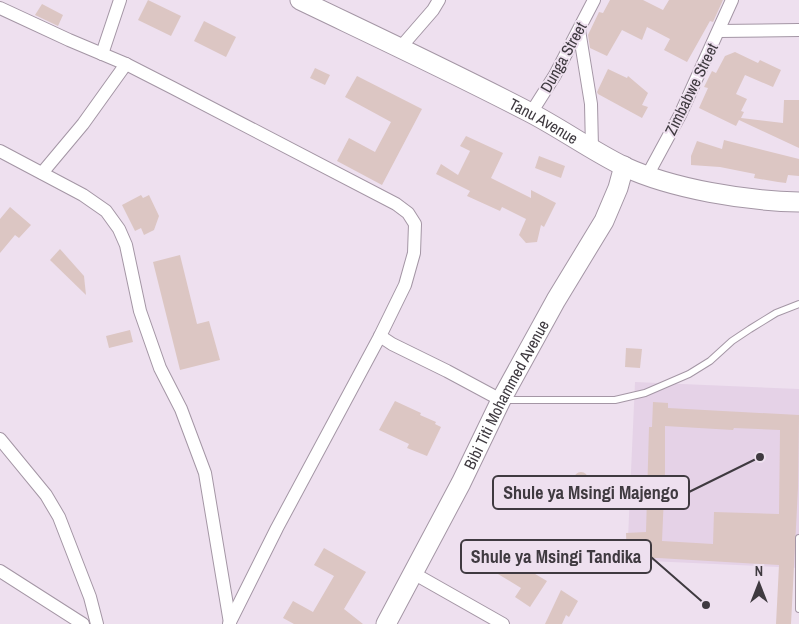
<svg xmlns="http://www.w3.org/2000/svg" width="799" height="624" font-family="'Archivo Narrow',sans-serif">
<rect width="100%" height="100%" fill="#eee0ef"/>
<polygon fill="#e5d2e7" points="635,382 799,389 799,568 627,560"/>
<g fill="#dcc6c3" fill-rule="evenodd">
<polygon points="148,0 181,16 171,36 138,20"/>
<polygon points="610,0 643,0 663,10 669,0 723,0 713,22 710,21 687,62 664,50 670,39 647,27 642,40 622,30 607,56 590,48 588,35 599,12 603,13"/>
<polygon points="42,4 63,15 58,26 35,15"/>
<polygon points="204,21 236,37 226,57 194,41"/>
<polygon points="735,52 758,63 760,60 781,70 773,87 745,75 736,94 747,99 741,111 744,112 741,118 783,123 784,100 799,100 799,148 739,120 736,126 699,108 708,88 704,87 712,71 716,73 725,56"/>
<polygon points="315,68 330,75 325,85 310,78"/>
<polygon points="608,69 627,78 628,76 648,93 642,105 648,107 642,118 598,94 597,92"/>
<polygon points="357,76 422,109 382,185 337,161 349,138 375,152 391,122 345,97"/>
<polygon points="466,136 503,153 491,178 531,198 531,190 556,203 544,227 541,225 537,242 526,243 519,235 526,219 502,207 500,211 467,196 470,191 436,174 441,164 458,175 470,151 460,146"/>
<polygon points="724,140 799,159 799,176 788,175 786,183 778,182 754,178 755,174 720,167 691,165 691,156 697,141 722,149"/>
<polygon points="539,156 565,166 561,178 535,168"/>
<polygon points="141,195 143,198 149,195 159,216 154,230 144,235 141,228 135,231 122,205"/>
<polygon points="10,207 31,225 19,238 15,235 0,253 0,219"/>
<polygon points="60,249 84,276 86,295 50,260"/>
<polygon points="180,255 197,324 209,321 220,360 180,370 153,262"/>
<polygon points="130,330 133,342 109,348 106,336"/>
<polygon points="626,348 642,349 640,368 625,367"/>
<polygon points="395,401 421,413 420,415 436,422 435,424 441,427 427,456 407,448 409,444 379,430"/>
<path d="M653 402 668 403V408L799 415 798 488 791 624H776L779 565 658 558H627L626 533 646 532 649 427H652ZM665 426 733 430 734 428 780 430 779 514 714 512 713 544 662 541 665 472Z"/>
<circle cx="581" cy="479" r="7"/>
<polygon points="324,548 366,572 344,609 363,624 294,624 283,618 293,601 313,612 334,576 314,565"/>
<polygon points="498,552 547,581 530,607 515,597 521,588 488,568"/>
<polygon points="561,590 578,601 569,617 566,615 562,624 545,624"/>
</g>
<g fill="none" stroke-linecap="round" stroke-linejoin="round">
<g stroke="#a496a5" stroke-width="8">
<g id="lane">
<polyline points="505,400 615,400 645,393 689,374 710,361 732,341 750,329 776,313 799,304"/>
<polyline points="799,538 799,609"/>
</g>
</g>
<g stroke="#a496a5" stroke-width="14">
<g id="street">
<polyline points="0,8 69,40 126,64 173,88 396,204 408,213 415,224 414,253 405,285 380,336 277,528 229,624"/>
<polyline points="579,30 591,104 592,148"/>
<polyline points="719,31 799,30"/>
<polyline points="400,48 433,10 439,0"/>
<polyline points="102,54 120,0"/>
<polyline points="531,113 555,75 594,0"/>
<polyline points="0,151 83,195 106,211 119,229 126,245 140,311 160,368 181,409 205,473 230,623"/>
<polyline points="42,173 83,124 126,64"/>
<polyline points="647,176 680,115 732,0"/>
<polyline points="380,336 392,344 447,371 501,400"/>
<polyline points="0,439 46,495 59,517 90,597 97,624"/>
<polyline points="0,571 83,624"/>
<polyline points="413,573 503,624"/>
</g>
</g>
<g stroke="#a496a5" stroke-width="21">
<g id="secondary">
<path id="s1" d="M300 0C377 37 454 73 529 112 562 129 592 151 625 167 673 189 746 201 799 202"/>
<path id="s2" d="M386 624 461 483 501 400 556 300 604 221 618 188 624 166"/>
</g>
</g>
<use href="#lane" stroke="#fff" stroke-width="6"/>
<use href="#street" stroke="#fff" stroke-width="12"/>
<use href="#secondary" stroke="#fff" stroke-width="19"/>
</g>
<g text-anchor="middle" stroke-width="4" stroke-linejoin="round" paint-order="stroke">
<g font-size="16" fill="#3f3a40" stroke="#eee0ef">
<text transform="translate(563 57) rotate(-61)" y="6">Dunga Street</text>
<text transform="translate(691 89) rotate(-64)" y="6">Zimbabwe Street</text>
<text dy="6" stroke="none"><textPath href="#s1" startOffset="272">Tanu Avenue</textPath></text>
<text dy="6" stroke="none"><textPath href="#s2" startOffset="259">Bibi Titi Mohammed Avenue</textPath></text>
</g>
</g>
<path fill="none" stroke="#3f3a40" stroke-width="2" d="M760 457L689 492M706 605L651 557"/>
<g fill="#3f3a40" stroke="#eee0ef" stroke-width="2">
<circle cx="760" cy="457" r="5"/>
<circle cx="706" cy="605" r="5"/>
</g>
<g fill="#eee0ef" stroke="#3f3a40" stroke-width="2">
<rect x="493" y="476" width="196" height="33" rx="5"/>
<rect x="461" y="540" width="190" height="33" rx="5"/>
</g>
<g font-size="18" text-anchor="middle" font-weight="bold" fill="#3f3a40">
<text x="591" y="499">Shule ya Msingi Majengo</text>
<text x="556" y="563">Shule ya Msingi Tandika</text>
</g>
<g transform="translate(759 584)" stroke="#eee0ef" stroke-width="4" paint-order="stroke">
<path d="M0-4L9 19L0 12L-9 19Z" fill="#3f3a40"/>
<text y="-8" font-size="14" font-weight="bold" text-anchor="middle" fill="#3f3a40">N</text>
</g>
</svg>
